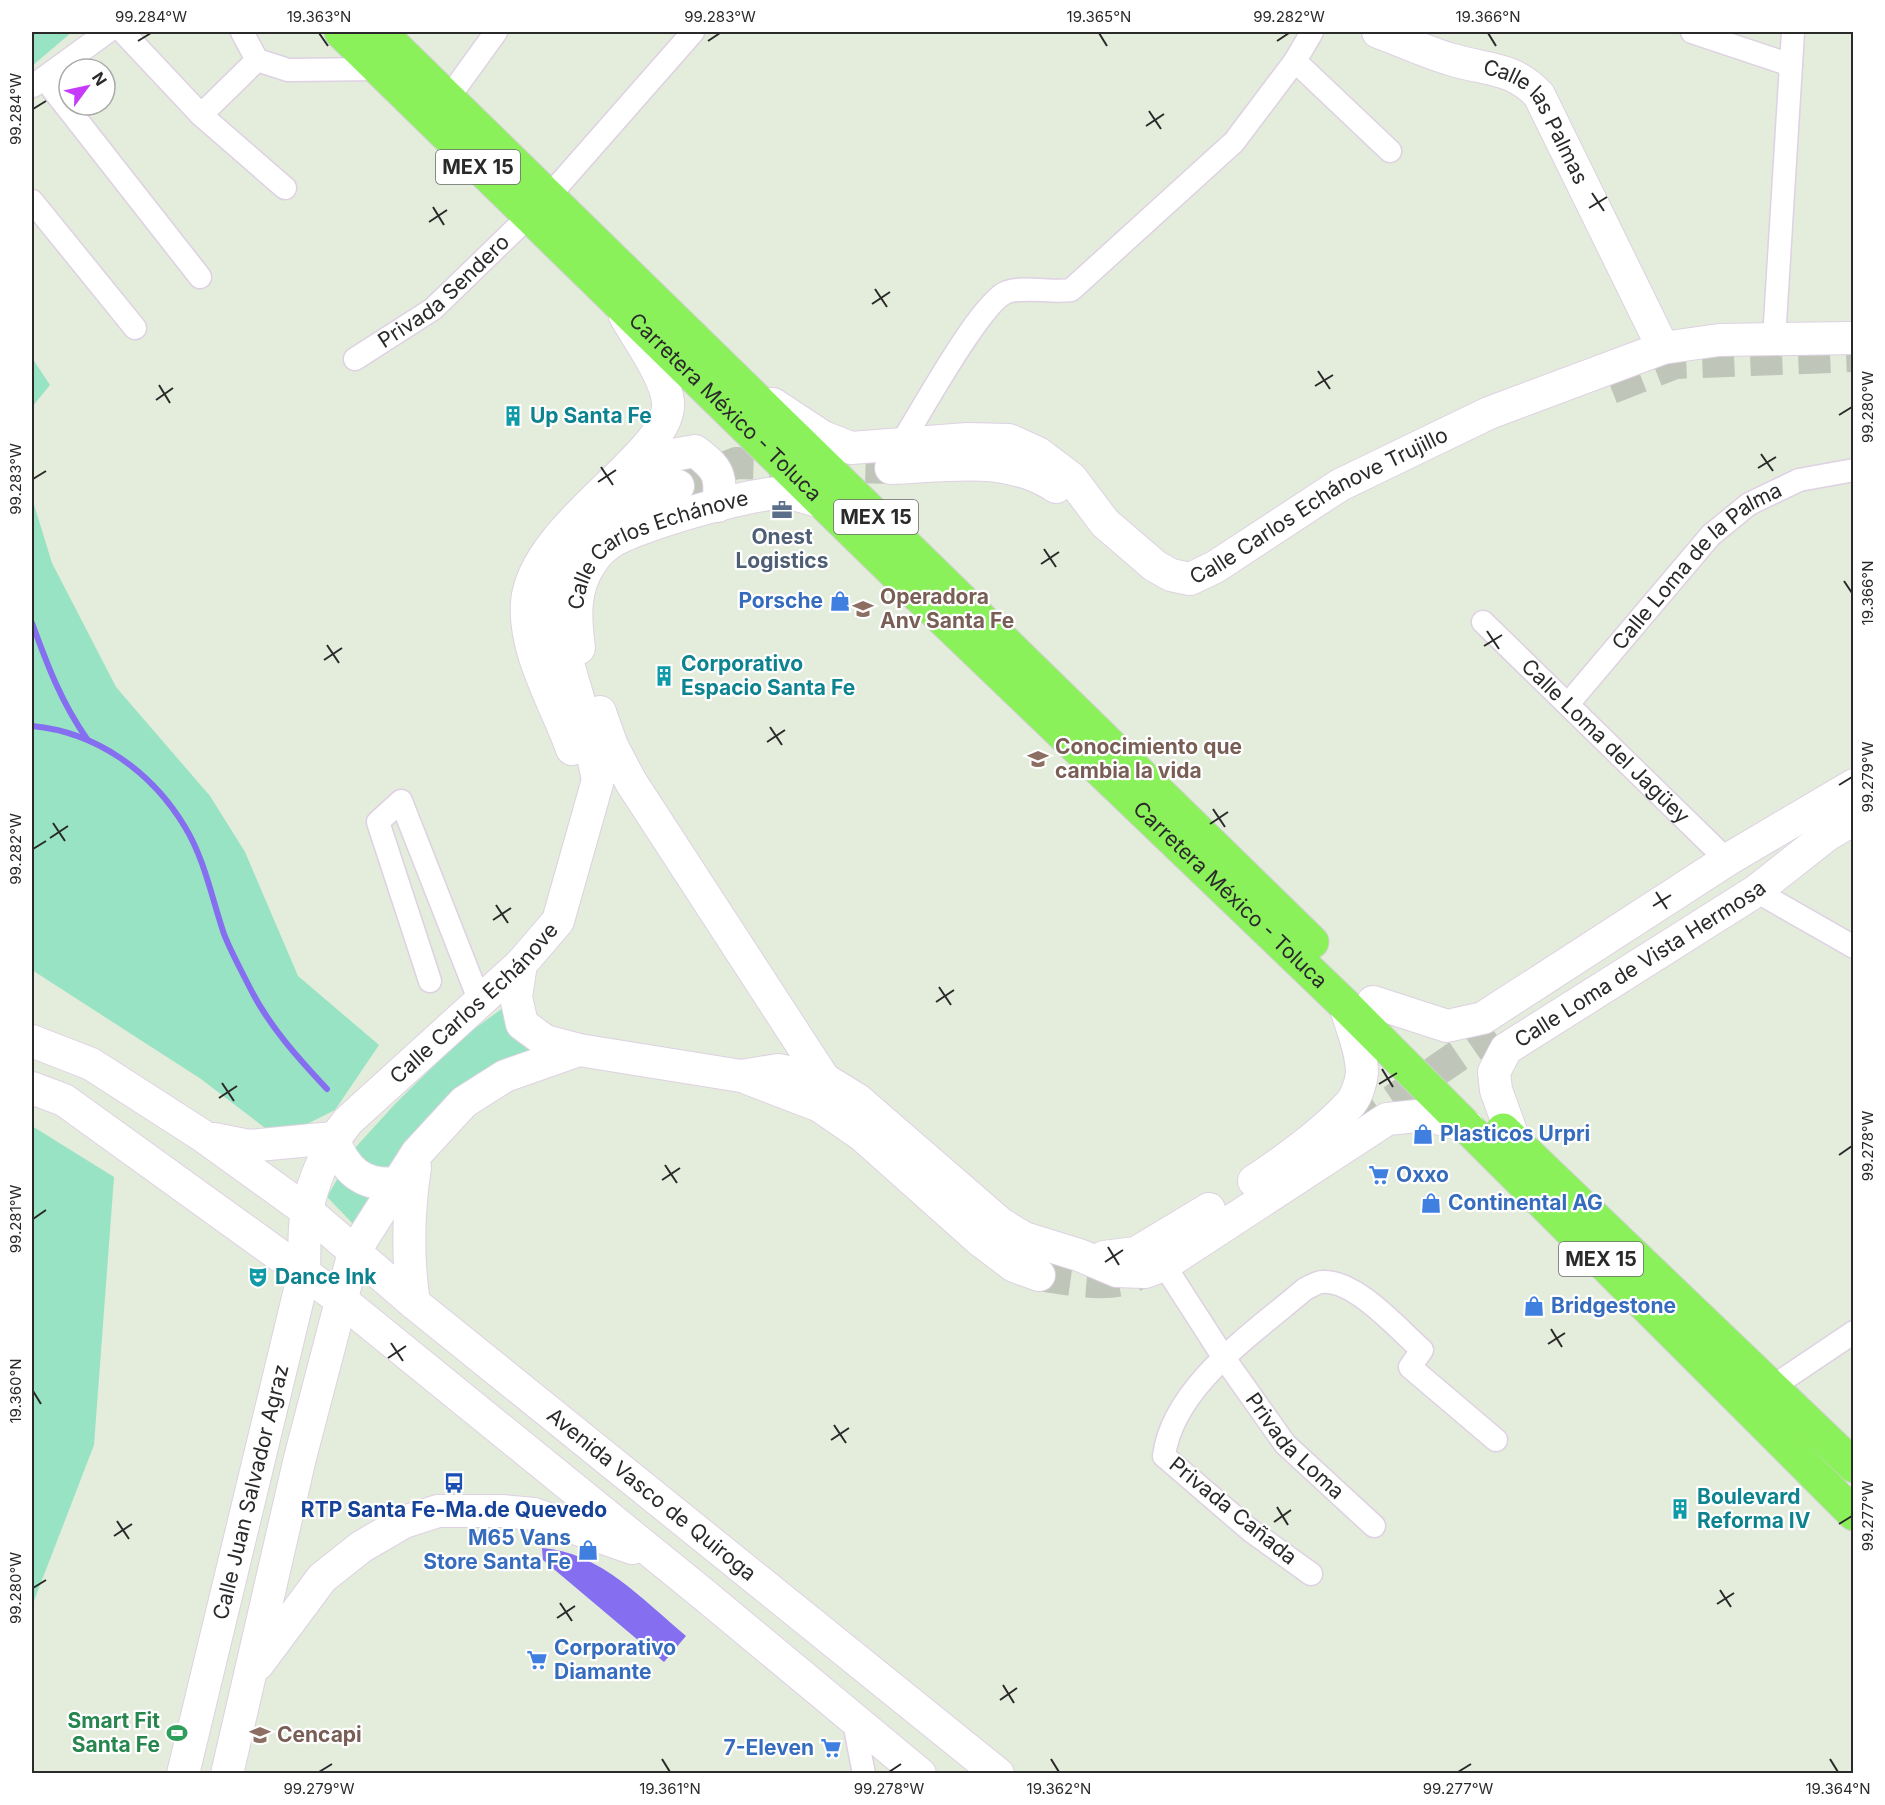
<svg xmlns="http://www.w3.org/2000/svg" width="1885" height="1805" font-family="Inter,sans-serif">
<rect width="100%" height="100%" fill="#e4ecdc"/>
<g fill="#98e3c3">
<polygon points="32,32 72,32 32,66"/>
<polygon points="32,358 50,385 32,407"/>
<polygon points="32,498 52,563 116,687 210,796 245,852 298,976 379,1045 335,1110 297,1129 269,1131 201,1079 32,970"/>
<polygon points="507,1005 533,1052 358,1229 327,1197 355,1148 395,1104 462,1038"/>
<polygon points="32,1126 114,1177 94,1445 32,1606"/>
</g>
<path fill="#856eef" d="M542 1548C600 1552 643 1600 686 1636L664 1662 543 1560Z"/>
<g fill="none" stroke-linecap="round" stroke-linejoin="round">
<g stroke="#856eef" stroke-width="6">
<path d="M32 623C47 664 61 702 87 739"/>
<path d="M32 726C97 732 152 772 185 827 205 860 212 899 224 934 231 952 241 970 250 988 269 1026 298 1058 327 1089"/>
</g>
<g stroke="#bfc5b8" stroke-width="32" stroke-dasharray="32 16" stroke-linecap="butt">
<polyline points="1611,388 1675,363 1854,356"/>
<polyline points="678,486 736,463 891,468"/>
<polyline points="1353,1128 1494,1031"/>
<path d="M1039 1275C1071 1279 1114 1291 1143 1271"/>
</g>
<g stroke="#ded1e3" stroke-width="25">
<g id="street">
<polyline points="123,32 201,115 285,188"/>
<polyline points="242,32 257,60 288,70 378,69"/>
<polyline points="1692,32 1791,65"/>
<polyline points="1295,61 1390,151"/>
<polyline points="44,78 200,277"/>
<polyline points="33,86 107,32"/>
<polyline points="449,97 496,32"/>
<polyline points="201,115 257,60"/>
<polyline points="549,196 693,32"/>
<polyline points="32,201 135,328"/>
<polyline points="1774,339 1793,32"/>
<path id="s1" d="M355 359 433 309 528 217"/>
<path d="M900 445C919 416 981 301 1007 292 1027 286 1051 293 1071 290L1234 142 1295 61 1312 32"/>
<path id="s2" d="M1483 622 1727 860"/>
<path id="s3" d="M1568 704 1711 535 1749 504 1799 480 1854 470"/>
<polyline points="1756,891 1854,947"/>
<polyline points="430,981 378,822 401,801 480,1002"/>
<path id="s4" d="M1157 1254 1224 1358 1285 1444 1374 1526"/>
<polyline points="1772,1387 1854,1332"/>
<path d="M1311 1574 1250 1530 1164 1456C1173 1386 1254 1333 1305 1289 1310 1287 1317 1282 1322 1282 1355 1279 1399 1330 1422 1350L1410 1367 1496 1440"/>
<polyline points="853,1717 864,1774"/>
</g>
</g>
<g stroke="#ded1e3" stroke-width="34">
<g id="secondary">
<path id="s5" d="M1378 32C1403 41 1428 53 1453 60 1487 70 1513 67 1539 95L1663 348"/>
<path id="s6" d="M773 404 823 437 851 448 967 439 1009 440 1038 453 1071 478 1105 523 1155 566 1171 575 1190 579 1215 567 1340 485 1489 413 1663 348 1719 340 1854 338"/>
<path d="M891 468C947 466 1007 454 1056 487"/>
<path d="M632 480 668 456 695 451C719 469 722 476 718 506"/>
<path id="s7" d="M579 648C575 618 573 589 591 563 595 556 603 548 610 543 634 526 751 493 782 493 794 493 810 499 822 502"/>
<polyline points="600,712 612,746 631,782 824,1079"/>
<path d="M572 749C556 704 523 651 527 602 534 524 673 454 668 402 665 375 638 339 625 316"/>
<polyline points="521,964 516,997 522,1024 545,1041 579,1050 741,1076 778,1070 824,1079 858,1100 1001,1224 1024,1238 1079,1255 1117,1271 1145,1272 1164,1265 1387,1119 1427,1115 1469,1127"/>
<polyline points="1373,1002 1447,1026 1483,1018 1727,860 1854,785"/>
<path id="s8" d="M32 1041 91 1064 203 1136 307 1211 414 1303 998 1774"/>
<polyline points="747,1078 820,1106 862,1135 981,1241 1014,1266 1039,1275"/>
<polyline points="32,1088 64,1100 340,1299 702,1593 920,1774"/>
<path d="M214 1139 249 1146 333 1138C345 1171 363 1187 398 1183"/>
<path id="s9" d="M1514 1140 1496 1090 1494 1072 1506 1049 1756 891 1827 835 1854 819"/>
<path d="M1254 1181C1283 1162 1324 1132 1348 1106 1356 1099 1361 1083 1362 1073 1362 1051 1351 1026 1345 1005"/>
<polyline points="1104,1257 1136,1253 1209,1209"/>
<path d="M414 1303C407 1257 408 1213 415 1167"/>
<polyline points="258,1664 322,1578 361,1547 404,1522 438,1511 502,1511 534,1514 632,1548"/>
<path id="s10" d="M183 1774 304 1273C305 1253 303 1230 307 1211 313 1180 328 1145 348 1121L521 964 558 921 598 780 588 732 554 616 556 574 563 558 585 535 618 512 678 486"/>
<polyline points="227,1774 300,1458 354,1252 417,1153 464,1102 505,1076 579,1050"/>
</g>
</g>
<g stroke="#d0d0d0" stroke-width="35">
<g id="primary">
<path id="s11" d="M341 32 905 583 1345 1005 1854 1514"/>
<polyline points="380,32 1312,942"/>
<polyline points="1503,1130 1854,1466"/>
</g>
</g>
<use href="#street" stroke="#fff" stroke-width="22"/>
<use href="#secondary" stroke="#fff" stroke-width="32"/>
<use href="#primary" stroke="#8bf15b" stroke-width="33"/>
</g>
<path fill="none" stroke="#2a2a2a" stroke-width="2" d="M319 33 328 46M1099 33 1107 46M1488 33 1496 46M138 41 151 33M708 41 720 33M1277 41 1289 33M33 109 46 101M1149 111 1161 129M1146 126 1164 114M1592 193 1604 211M433 207 444 225M1589 208 1607 197M429 222 447 210M875 289 887 307M872 304 890 292M1318 371 1330 389M159 385 170 403M1315 386 1333 375M156 400 173 388M1839 415 1852 407M1761 454 1773 471M601 467 613 485M1758 468 1776 457M33 479 46 471M598 482 616 470M1044 549 1056 567M1041 564 1059 552M1844 581 1852 593M1487 631 1499 649M327 645 339 663M1484 646 1502 635M324 660 342 648M770 727 782 745M767 742 785 730M1839 785 1852 777M1213 809 1225 827M53 823 65 841M1210 824 1228 812M50 838 68 826M33 849 46 841M1656 892 1667 909M496 905 508 923M1653 906 1671 895M493 920 511 908M939 987 951 1005M936 1002 954 990M1382 1069 1393 1087M222 1083 234 1101M1379 1084 1397 1073M219 1098 237 1086M1839 1155 1852 1146M665 1165 677 1183M662 1180 680 1168M33 1219 46 1210M1108 1247 1119 1265M1105 1262 1123 1250M1551 1329 1562 1347M391 1343 403 1361M1548 1344 1565 1333M388 1358 406 1346M33 1391 41 1404M834 1425 846 1443M831 1440 849 1428M1277 1507 1288 1525M117 1521 129 1539M1274 1522 1291 1510M1839 1524 1852 1516M114 1536 132 1524M33 1588 46 1580M1720 1590 1731 1607M560 1603 572 1621M1717 1604 1734 1593M557 1618 575 1606M1003 1685 1014 1703M1000 1700 1017 1688M662 1759 670 1772M1051 1759 1059 1772M1830 1759 1838 1772M319 1772 332 1764M889 1772 901 1764M1458 1772 1471 1764"/>
<defs>
<g id="building-bare" transform="scale(1.62)"><path d="M-4-6H4V6H1V3H-1V6H-4ZM-2.5-4.3h1.7v1.8h-1.7ZM.8-4.3h1.7v1.8H.8ZM-2.5-1h1.7V.8h-1.7ZM.8-1h1.7V.8H.8Z" fill="#0f9aa8" stroke="#fff" stroke-width="2.5" paint-order="stroke"/></g>
<g id="office-bare" transform="scale(1.62)"><path d="M-6-3h4V-5.5h4V-3h4V5H-6ZM-1-4.5V-3h2v-1.5ZM-6 0V1H6V0Z" fill="#5c6f8a" stroke="#fff" stroke-width="2.5" paint-order="stroke"/></g>
<g id="shop-bare" transform="scale(1.62)"><path d="M-5-2.5h2.3a2.7 3.5 0 0 1 5.4 0H5L5.5 6h-11ZM-1.5-2.5h3a1.5 2.3 0 0 0-3 0Z" fill="#3f7fe0" stroke="#fff" stroke-width="2.5" paint-order="stroke"/></g>
<g id="school-bare" transform="scale(1.62)"><path d="M0-5L7-2L0 1L-7-2ZM-4 1L0 2.5L4 1V4Q0 6-4 4Z" fill="#8d6e63" stroke="#fff" stroke-width="2.5" paint-order="stroke"/></g>
<g id="supermarket-bare" transform="scale(1.62)"><path d="M-6-5.5h2.5l.6 2H6L4.5 2H-2.5L-4.4-4H-6ZM-1.5 3.2a1.3 1.3 0 1 0 .1 0ZM3 3.2a1.3 1.3 0 1 0 .1 0Z" fill="#3f7fe0" stroke="#fff" stroke-width="2.5" paint-order="stroke"/></g>
<g id="theatre-bare" transform="scale(1.62)"><path d="M-5-5.5Q0-4 5-5.5V0Q5 5 0 6Q-5 5-5 0ZM-3.3-2.5H-1v1.5H-3.3ZM1-2.5H3.3v1.5H1ZM-2.8 1Q0 5.5 2.8 1Z" fill="#0f9aa8" stroke="#fff" stroke-width="2.5" paint-order="stroke"/></g>
<g id="bus-bare" transform="scale(1.62)"><path d="M-5-6H5V4H4V6H2V4H-2V6H-4V4H-5ZM-3.5-4V0h7V-4ZM-3.5 1.2v1.5H-2V1.2ZM2 1.2v1.5H3.5V1.2Z" fill="#1a4fb4" stroke="#fff" stroke-width="2.5" paint-order="stroke"/></g>
<g id="stadium-bare" transform="scale(1.62)"><path d="M0-5a6.5 5 0 1 0 0 10a6.5 5 0 1 0 0-10ZM-3.5-1.8h7v3.6h-7Z" fill="#2e9e5b" stroke="#fff" stroke-width="2.5" paint-order="stroke"/></g>
<g id="university-bare" transform="scale(1.62)"><path d="M0-5L7-2L0 1L-7-2ZM-4 1L0 2.5L4 1V4Q0 6-4 4Z" fill="#8d6e63" stroke="#fff" stroke-width="2.5" paint-order="stroke"/></g>
</defs>
<g fill-rule="evenodd">
<use href="#building-bare" x="513" y="416"/>
<use href="#office-bare" x="782" y="510"/>
<use href="#shop-bare" x="840" y="601"/>
<use href="#school-bare" x="863" y="609"/>
<use href="#building-bare" x="664" y="676"/>
<use href="#school-bare" x="1038" y="759"/>
<use href="#shop-bare" x="1423" y="1134"/>
<use href="#supermarket-bare" x="1379" y="1175"/>
<use href="#shop-bare" x="1431" y="1203"/>
<use href="#theatre-bare" x="258" y="1277"/>
<use href="#shop-bare" x="1534" y="1306"/>
<use href="#bus-bare" x="454" y="1483"/>
<use href="#building-bare" x="1680" y="1509"/>
<use href="#shop-bare" x="588" y="1550"/>
<use href="#supermarket-bare" x="537" y="1660"/>
<use href="#stadium-bare" x="177" y="1733"/>
<use href="#university-bare" x="260" y="1735"/>
<use href="#supermarket-bare" x="831" y="1748"/>
</g>
<g text-anchor="middle" stroke-width="4.5" stroke-linejoin="round" paint-order="stroke">
<g fill="#fff" stroke="#6a6a6a" stroke-width="1.5">
<rect x="436" y="150" width="84" height="34" rx="4.5"/>
<rect x="834" y="500" width="84" height="34" rx="4.5"/>
<rect x="1559" y="1242" width="84" height="34" rx="4.5"/>
</g>
<g font-size="20" font-weight="bold" fill="#2a2a2a">
<text x="478" y="174">MEX 15</text>
<text x="876" y="524">MEX 15</text>
<text x="1601" y="1266">MEX 15</text>
</g>
<g font-size="21" fill="#2a2a2a" stroke="#fff">
<text dy="7" stroke="none"><textPath href="#s5" startOffset="192">Calle las Palmas</textPath></text>
<text dy="7" stroke="none"><textPath href="#s1" startOffset="112">Privada Sendero</textPath></text>
<text dy="7" stroke="none"><textPath href="#s11" startOffset="537">Carretera México - Toluca</textPath></text>
<text dy="7" stroke="none"><textPath href="#s6" startOffset="630">Calle Carlos Echánove Trujillo</textPath></text>
<text dy="7" stroke="none"><textPath href="#s7" startOffset="150">Calle Carlos Echánove</textPath></text>
<text dy="7" stroke="none"><textPath href="#s3" startOffset="190">Calle Loma de la Palma</textPath></text>
<text dy="7" stroke="none"><textPath href="#s2" startOffset="171">Calle Loma del Jagüey</textPath></text>
<text dy="7" stroke="none"><textPath href="#s11" startOffset="1239">Carretera México - Toluca</textPath></text>
<text dy="7" stroke="none"><textPath href="#s9" startOffset="256">Calle Loma de Vista Hermosa</textPath></text>
<text dy="7" stroke="none"><textPath href="#s10" startOffset="850">Calle Carlos Echánove</textPath></text>
<text dy="7" stroke="none"><textPath href="#s4" startOffset="237">Privada Loma</textPath></text>
<text dy="7" stroke="none"><textPath href="#s10" startOffset="290">Calle Juan Salvador Agraz</textPath></text>
<text dy="7" stroke="none"><textPath href="#s8" startOffset="771">Avenida Vasco de Quiroga</textPath></text>
<text transform="translate(1233 1511) rotate(39)" y="7">Privada Cañada</text>
</g>
<g font-size="21" font-weight="bold" fill="#0d838f" stroke="#fff" text-anchor="start">
<text x="530" y="423">Up Santa Fe</text>
<text x="681" y="671">Corporativo<tspan x="681" dy="24">Espacio Santa Fe</tspan></text>
<text x="275" y="1284">Dance Ink</text>
<text x="1697" y="1504">Boulevard<tspan x="1697" dy="24">Reforma IV</tspan></text>
</g>
<g font-size="21" font-weight="bold" fill="#4e5e75" stroke="#fff">
<text x="782" y="544">Onest<tspan x="782" dy="24">Logistics</tspan></text>
</g>
<g font-size="21" font-weight="bold" fill="#785e54" stroke="#fff" text-anchor="start">
<text x="880" y="604">Operadora<tspan x="880" dy="24">Anv Santa Fe</tspan></text>
<text x="1055" y="754">Conocimiento que<tspan x="1055" dy="24">cambia la vida</tspan></text>
<text x="277" y="1742">Cencapi</text>
</g>
<g font-size="21" font-weight="bold" fill="#366cbe" stroke="#fff" text-anchor="start">
<text x="823" y="608" text-anchor="end">Porsche</text>
<text x="1440" y="1141">Plasticos Urpri</text>
<text x="1396" y="1182">Oxxo</text>
<text x="1448" y="1210">Continental AG</text>
<text x="1551" y="1313">Bridgestone</text>
<text x="571" y="1545" text-anchor="end">M65 Vans<tspan x="571" dy="24">Store Santa Fe</tspan></text>
<text x="554" y="1655">Corporativo<tspan x="554" dy="24">Diamante</tspan></text>
<text x="814" y="1755" text-anchor="end">7-Eleven</text>
</g>
<g font-size="21" font-weight="bold" fill="#164399" stroke="#fff">
<text x="454" y="1517">RTP Santa Fe-Ma.de Quevedo</text>
</g>
<g font-size="21" font-weight="bold" fill="#27864d" stroke="#fff" text-anchor="end">
<text x="160" y="1728">Smart Fit<tspan x="160" dy="24">Santa Fe</tspan></text>
</g>
</g>
<rect width="1885" height="1805" fill="none" stroke="#ffffff" stroke-width="66"/>
<g transform="translate(87 87) rotate(57)"><circle r="28" fill="#ffffff" stroke="#aaaaaa" stroke-width="1.5"/>
<path d="M0-4.5L10 22L0 15L-10 22Z" fill="#c63afb"/>
<text y="-9" font-size="16" font-weight="bold" text-anchor="middle" fill="#2a2a2a">N</text>
</g>
<rect x="33" y="33" width="1819" height="1739" fill="none" stroke="#2a2a2a" stroke-width="2"/>
<g font-size="15" text-anchor="middle" fill="#2a2a2a">
<text x="151" y="22">99.284°W</text>
<text x="319" y="22">19.363°N</text>
<text x="720" y="22">99.283°W</text>
<text x="1099" y="22">19.365°N</text>
<text x="1289" y="22">99.282°W</text>
<text x="1488" y="22">19.366°N</text>
<text transform="translate(16 109) rotate(-90)" y="5">99.284°W</text>
<text transform="translate(1868 407) rotate(-90)" y="5">99.280°W</text>
<text transform="translate(16 479) rotate(-90)" y="5">99.283°W</text>
<text transform="translate(1868 593) rotate(-90)" y="5">19.366°N</text>
<text transform="translate(1868 777) rotate(-90)" y="5">99.279°W</text>
<text transform="translate(16 849) rotate(-90)" y="5">99.282°W</text>
<text transform="translate(1868 1146) rotate(-90)" y="5">99.278°W</text>
<text transform="translate(16 1219) rotate(-90)" y="5">99.281°W</text>
<text transform="translate(16 1391) rotate(-90)" y="5">19.360°N</text>
<text transform="translate(1868 1516) rotate(-90)" y="5">99.277°W</text>
<text transform="translate(16 1588) rotate(-90)" y="5">99.280°W</text>
<text x="319" y="1794">99.279°W</text>
<text x="670" y="1794">19.361°N</text>
<text x="889" y="1794">99.278°W</text>
<text x="1059" y="1794">19.362°N</text>
<text x="1458" y="1794">99.277°W</text>
<text x="1838" y="1794">19.364°N</text>
</g>
</svg>
